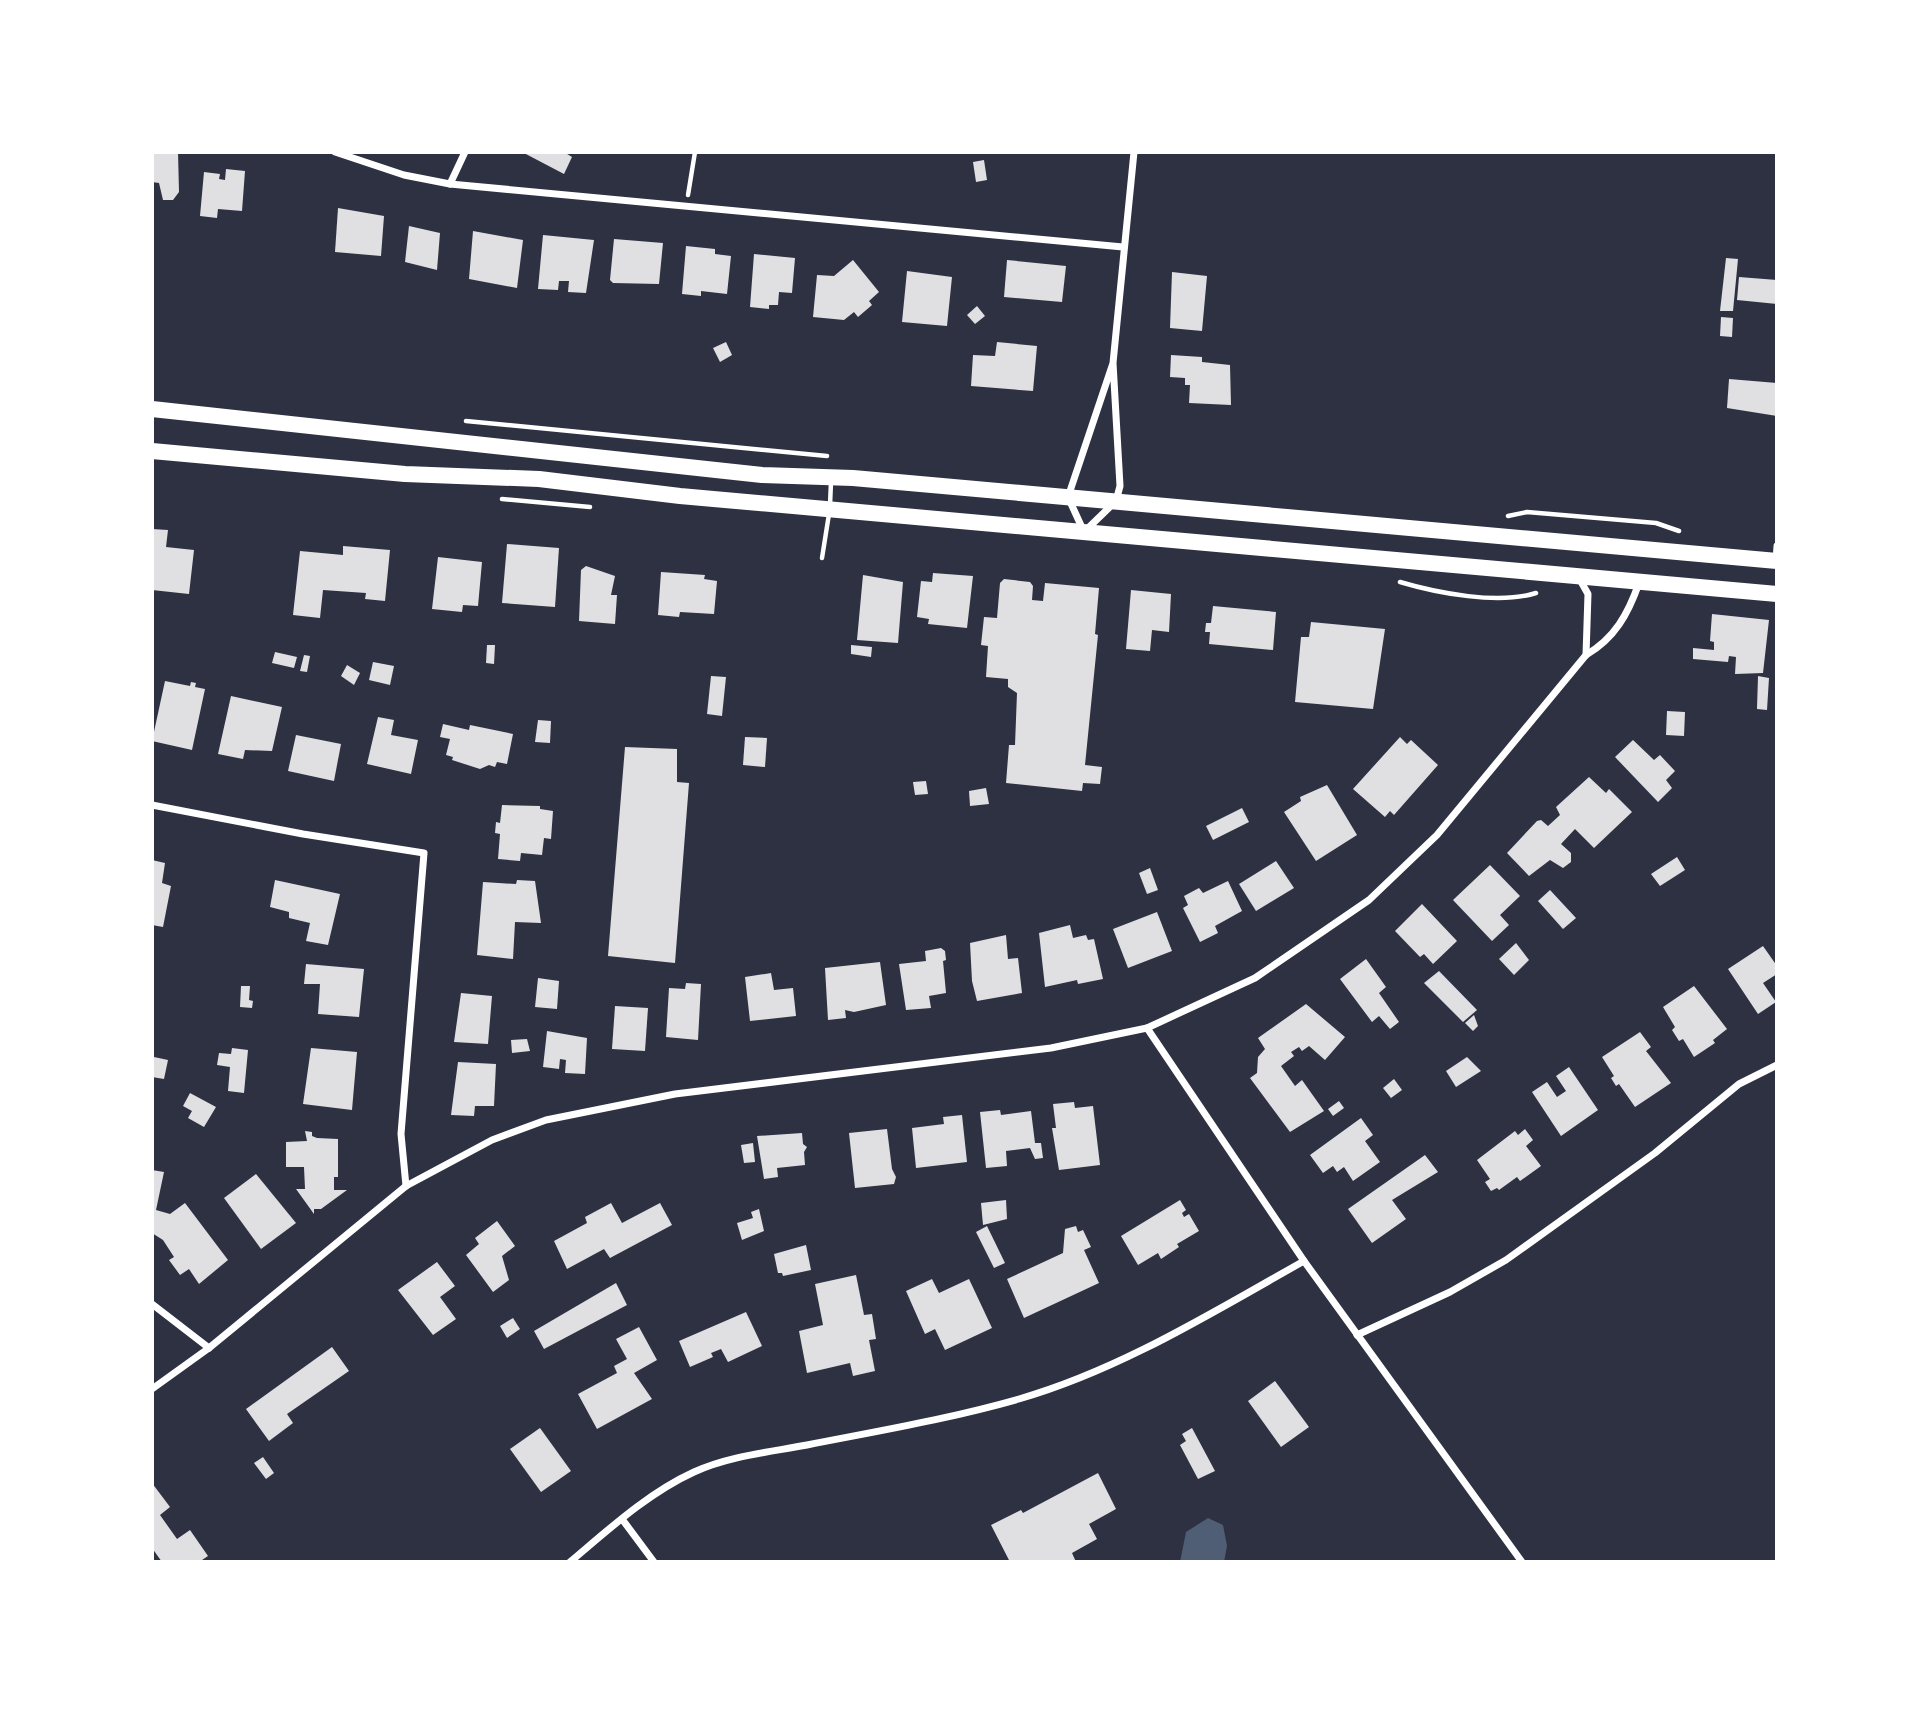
<svg xmlns="http://www.w3.org/2000/svg" width="1929" height="1714" font-family="'Open Sans',sans-serif">
<rect width="100%" height="100%" fill="#2d3142"/>
<polygon fill="#4f5d75" points="1208,1518 1223,1525 1227,1546 1224,1562 1180,1562 1186,1532"/>
<g fill="#e0e0e3">
<polygon points="152,152 178,152 179,192 173,200 163,200 159,183 152,182"/>
<polygon points="522,152 564,152 572,157 564,174"/>
<polygon points="984,160 987,180 976,182 973,162"/>
<polygon points="226,169 245,171 242,211 218,209 217,218 200,216 204,172 220,174 219,179 225,180"/>
<polygon points="338,208 384,216 381,256 335,252"/>
<polygon points="409,226 440,233 437,270 405,262"/>
<polygon points="473,231 523,240 517,288 469,279"/>
<polygon points="543,235 594,240 586,293 568,292 569,281 559,281 558,290 538,289"/>
<polygon points="614,239 663,243 659,284 613,283 610,280"/>
<polygon points="686,246 715,249 715,254 731,256 727,294 701,291 701,296 682,294"/>
<polygon points="754,254 795,258 792,293 779,292 778,305 769,305 769,309 750,307"/>
<polygon points="1726,258 1738,259 1733,311 1720,311"/>
<polygon points="853,260 879,292 869,301 872,305 858,317 854,312 844,320 813,317 817,275 834,276"/>
<polygon points="1007,260 1066,266 1062,302 1004,297"/>
<polygon points="907,271 952,277 947,326 902,322"/>
<polygon points="1172,272 1207,276 1202,331 1170,328"/>
<polygon points="1739,277 1777,280 1777,304 1737,300"/>
<polygon points="977,306 985,316 975,324 967,315"/>
<polygon points="1721,317 1733,318 1732,337 1720,336"/>
<polygon points="726,342 732,355 720,362 713,348"/>
<polygon points="997,342 1037,346 1033,391 971,386 973,355 995,356"/>
<polygon points="1171,355 1202,357 1202,362 1230,365 1231,405 1189,403 1190,385 1185,385 1185,378 1170,377"/>
<polygon points="1729,379 1777,383 1777,416 1727,408"/>
<polygon points="152,529 168,530 166,547 194,550 189,594 152,590"/>
<polygon points="507,544 559,548 555,607 502,603"/>
<polygon points="343,546 390,550 385,601 365,599 366,593 323,590 320,618 293,615 300,551 343,555"/>
<polygon points="438,557 482,562 478,606 463,605 462,612 432,609"/>
<polygon points="586,566 615,576 611,595 617,595 615,624 579,621 581,570"/>
<polygon points="661,572 705,575 704,579 717,581 714,614 680,612 679,617 658,615"/>
<polygon points="933,573 973,576 967,628 928,624 929,619 917,617 921,581 932,582"/>
<polygon points="863,575 903,582 898,643 857,640"/>
<polygon points="1004,579 1030,582 1033,586 1032,600 1043,601 1045,583 1099,588 1095,634 1098,635 1085,765 1102,767 1100,784 1083,783 1082,791 1006,783 1009,745 1015,745 1017,693 1008,687 1008,679 986,677 988,646 981,645 984,617 997,618 1000,583"/>
<polygon points="1131,590 1171,594 1169,632 1152,630 1150,651 1126,649"/>
<polygon points="1213,606 1276,612 1273,650 1209,644 1210,632 1205,632 1206,623 1211,623"/>
<polygon points="1712,614 1769,620 1763,673 1735,674 1736,657 1729,656 1728,662 1693,659 1693,648 1714,650 1714,642 1710,641"/>
<polygon points="1311,622 1385,629 1373,709 1295,702 1301,637 1309,637"/>
<polygon points="487,645 495,645 494,664 486,663"/>
<polygon points="851,645 872,647 871,657 851,654"/>
<polygon points="275,652 297,657 294,668 272,663"/>
<polygon points="304,655 310,656 307,672 300,671"/>
<polygon points="373,662 394,666 390,685 369,680"/>
<polygon points="347,665 360,673 354,685 341,676"/>
<polygon points="711,676 726,677 722,716 707,714"/>
<polygon points="1758,676 1769,678 1767,710 1757,709"/>
<polygon points="165,681 190,686 191,682 196,683 195,687 205,689 192,750 152,741"/>
<polygon points="231,696 282,707 272,751 245,750 243,759 218,754"/>
<polygon points="1667,711 1685,712 1684,736 1666,735"/>
<polygon points="378,717 394,720 391,735 418,740 411,774 367,764"/>
<polygon points="538,720 551,721 550,743 535,742"/>
<polygon points="443,724 469,730 470,725 513,734 507,764 497,762 495,767 489,765 480,769 452,760 453,757 446,755 450,739 440,737"/>
<polygon points="296,735 341,744 334,781 288,771"/>
<polygon points="745,737 767,738 765,767 743,765"/>
<polygon points="1400,737 1407,744 1411,740 1438,765 1394,815 1390,811 1385,817 1353,789"/>
<polygon points="1633,740 1654,760 1660,755 1675,771 1666,780 1672,788 1658,802 1615,757"/>
<polygon points="625,747 677,749 677,782 689,783 675,963 608,956"/>
<polygon points="1589,777 1606,793 1609,789 1632,812 1594,848 1575,829 1561,844 1571,853 1571,862 1563,868 1550,860 1529,876 1507,853 1537,821 1541,820 1548,826 1560,815 1556,807"/>
<polygon points="926,781 928,794 915,795 913,782"/>
<polygon points="1327,785 1357,835 1316,861 1284,812 1301,801 1300,797"/>
<polygon points="986,788 989,804 970,806 969,791"/>
<polygon points="502,805 540,806 540,809 553,811 551,839 544,838 542,855 521,853 520,861 498,859 500,834 495,833 496,822 500,823"/>
<polygon points="1242,808 1249,822 1213,840 1206,826"/>
<polygon points="1677,857 1685,870 1660,886 1651,874"/>
<polygon points="152,860 165,863 162,883 171,886 163,927 152,925"/>
<polygon points="1276,861 1294,888 1256,911 1239,884"/>
<polygon points="1490,865 1520,896 1500,915 1509,925 1492,941 1453,900"/>
<polygon points="1150,868 1158,890 1147,894 1139,873"/>
<polygon points="275,880 340,894 328,945 306,941 310,923 289,918 289,912 270,907"/>
<polygon points="517,880 535,881 541,923 515,922 513,959 477,955 483,882 516,884"/>
<polygon points="1228,881 1242,911 1215,926 1218,933 1200,942 1183,908 1188,905 1184,896 1199,888 1203,893"/>
<polygon points="1550,890 1576,918 1563,929 1538,901"/>
<polygon points="1422,904 1457,941 1433,964 1424,954 1420,957 1395,931"/>
<polygon points="1157,912 1172,951 1128,968 1113,929"/>
<polygon points="1070,925 1073,938 1086,935 1088,940 1094,939 1103,979 1078,984 1077,980 1045,987 1039,933"/>
<polygon points="1006,935 1008,959 1018,958 1022,993 977,1001 972,981 970,943"/>
<polygon points="1516,943 1529,960 1514,975 1499,959"/>
<polygon points="1763,946 1777,966 1777,974 1763,983 1776,1002 1758,1014 1728,969"/>
<polygon points="941,948 945,951 946,960 943,961 946,993 929,996 931,1008 906,1010 899,964 926,961 925,951"/>
<polygon points="1366,959 1386,987 1379,993 1399,1022 1390,1029 1379,1016 1372,1022 1340,979"/>
<polygon points="880,962 886,1005 854,1012 845,1010 846,1018 828,1020 825,968"/>
<polygon points="306,964 364,969 359,1017 318,1014 320,984 304,984"/>
<polygon points="1439,971 1477,1010 1463,1022 1424,983"/>
<polygon points="771,973 774,990 793,988 796,1016 750,1021 745,977"/>
<polygon points="538,978 559,981 557,1009 535,1007"/>
<polygon points="686,983 701,984 698,1040 666,1037 669,988 685,989"/>
<polygon points="241,986 250,986 249,1000 253,1001 252,1008 240,1007"/>
<polygon points="1694,986 1727,1029 1713,1040 1715,1043 1694,1057 1683,1039 1679,1041 1672,1030 1675,1027 1663,1007"/>
<polygon points="461,993 492,996 488,1044 454,1042"/>
<polygon points="1306,1004 1345,1037 1325,1060 1309,1046 1302,1051 1299,1047 1291,1052 1294,1056 1281,1066 1295,1086 1302,1080 1324,1111 1290,1132 1250,1078 1257,1073 1258,1057 1265,1049 1258,1038"/>
<polygon points="615,1006 648,1008 645,1051 612,1049"/>
<polygon points="1474,1015 1478,1026 1473,1031 1465,1023"/>
<polygon points="547,1031 587,1038 585,1074 565,1073 566,1060 560,1059 559,1069 543,1067"/>
<polygon points="1640,1032 1651,1047 1646,1051 1671,1083 1635,1107 1619,1084 1616,1086 1611,1078 1614,1076 1602,1057"/>
<polygon points="527,1039 530,1051 512,1053 511,1040"/>
<polygon points="232,1048 248,1050 244,1093 228,1091 230,1067 217,1065 219,1053 231,1054"/>
<polygon points="311,1048 357,1052 352,1110 303,1104"/>
<polygon points="154,1057 168,1060 164,1079 152,1077"/>
<polygon points="1467,1057 1481,1071 1456,1087 1446,1071"/>
<polygon points="458,1062 496,1064 494,1106 475,1106 474,1116 451,1115"/>
<polygon points="1569,1067 1598,1110 1561,1136 1532,1092 1547,1082 1557,1097 1566,1091 1556,1076"/>
<polygon points="1394,1079 1402,1090 1391,1098 1383,1088"/>
<polygon points="190,1093 216,1107 204,1127 188,1118 192,1111 183,1106"/>
<polygon points="1339,1101 1344,1108 1333,1116 1328,1109"/>
<polygon points="1074,1102 1075,1108 1093,1106 1100,1165 1059,1170 1052,1128 1056,1128 1053,1104"/>
<polygon points="1000,1110 1001,1115 1031,1111 1035,1143 1041,1143 1043,1158 1035,1159 1030,1148 1006,1151 1007,1166 986,1168 980,1112"/>
<polygon points="962,1115 967,1162 916,1168 912,1128 944,1124 943,1117"/>
<polygon points="1361,1118 1373,1135 1365,1141 1380,1162 1353,1181 1344,1167 1337,1172 1333,1166 1323,1173 1310,1155"/>
<polygon points="887,1129 892,1169 896,1177 894,1184 855,1188 849,1133"/>
<polygon points="1525,1129 1533,1140 1526,1146 1541,1166 1520,1181 1517,1177 1499,1190 1497,1188 1491,1191 1485,1182 1490,1179 1477,1160 1515,1131 1518,1135"/>
<polygon points="305,1131 312,1132 312,1136 317,1138 338,1139 338,1177 334,1177 334,1190 347,1190 321,1209 314,1209 314,1214 296,1189 305,1189 304,1167 286,1167 286,1142 307,1141"/>
<polygon points="802,1133 803,1144 807,1147 804,1152 805,1165 777,1168 778,1177 764,1179 757,1136"/>
<polygon points="753,1143 755,1162 744,1163 741,1145"/>
<polygon points="1425,1155 1438,1172 1392,1200 1406,1219 1372,1243 1348,1209"/>
<polygon points="152,1170 164,1172 156,1210 170,1214 185,1203 228,1260 199,1284 189,1269 180,1275 169,1260 174,1257 163,1240 152,1233"/>
<polygon points="256,1174 296,1223 261,1249 224,1198"/>
<polygon points="1006,1200 1007,1219 983,1225 981,1203"/>
<polygon points="1180,1200 1186,1210 1182,1213 1184,1217 1189,1214 1199,1231 1177,1244 1179,1247 1161,1259 1158,1253 1138,1265 1121,1236"/>
<polygon points="611,1203 622,1223 660,1203 672,1225 610,1258 604,1249 567,1269 554,1241 587,1223 585,1217"/>
<polygon points="759,1209 764,1231 742,1240 737,1223 753,1218 751,1212"/>
<polygon points="497,1221 515,1246 502,1256 509,1280 493,1292 466,1255 479,1244 475,1238"/>
<polygon points="987,1226 1005,1263 994,1268 976,1232"/>
<polygon points="1076,1226 1078,1232 1083,1230 1091,1247 1084,1250 1099,1283 1024,1318 1007,1279 1063,1253 1065,1229"/>
<polygon points="806,1245 811,1270 783,1276 782,1273 778,1273 774,1254"/>
<polygon points="437,1262 455,1286 440,1297 456,1319 433,1335 398,1290"/>
<polygon points="856,1275 864,1315 872,1314 876,1339 869,1340 875,1371 853,1376 850,1363 807,1373 799,1331 823,1325 815,1284"/>
<polygon points="932,1279 939,1293 969,1279 992,1328 945,1350 935,1329 925,1334 906,1291"/>
<polygon points="616,1283 627,1305 544,1349 534,1331"/>
<polygon points="746,1312 762,1346 728,1362 721,1349 711,1353 713,1357 690,1367 679,1341"/>
<polygon points="513,1318 520,1329 507,1338 500,1326"/>
<polygon points="639,1327 657,1360 634,1373 652,1399 597,1429 578,1394 617,1373 614,1366 627,1359 616,1339"/>
<polygon points="332,1347 349,1371 287,1414 293,1423 269,1441 246,1409"/>
<polygon points="1275,1381 1309,1427 1281,1447 1248,1401"/>
<polygon points="540,1428 571,1471 541,1492 510,1449"/>
<polygon points="1192,1428 1215,1471 1198,1479 1180,1445 1186,1441 1182,1434"/>
<polygon points="263,1457 274,1473 266,1479 254,1463"/>
<polygon points="1098,1473 1116,1509 1089,1524 1097,1539 1072,1553 1076,1562 1010,1562 991,1525 1021,1510 1023,1513"/>
<polygon points="152,1483 170,1507 160,1515 177,1539 190,1530 208,1556 199,1562 162,1562 152,1548"/>
</g>
<g fill="none" stroke-linecap="round" stroke-linejoin="round">
<g stroke="#fff" stroke-width="4.5">
<polyline points="688,195 695,152"/>
<polyline points="466,421 827,456"/>
<polyline points="502,499 590,507"/>
<polyline points="1508,516 1527,512 1656,523 1679,531"/>
<path d="M1400 582C1437 593 1499 605 1536 593"/>
</g>
<g stroke="#fff" stroke-width="4.5">
<polyline points="830,505 831,482"/>
<polyline points="822,558 829,514"/>
</g>
<g stroke="#fff" stroke-width="7">
<polyline points="335,152 404,175 450,184 1123,247"/>
<polyline points="450,184 465,152"/>
<polyline points="1113,363 1068,497 1084,532 1116,501 1120,486 1113,363 1134,152"/>
<polyline points="1776,562 1777,546"/>
<polyline points="1579,578 1588,594 1586,655"/>
<polyline points="152,805 303,834 424,853 401,1134 406,1186"/>
<polyline points="1147,1028 1304,1261 1522,1562"/>
<polyline points="152,1304 209,1348"/>
<polyline points="1357,1335 1450,1292 1506,1260 1655,1153 1739,1084 1777,1065"/>
<path d="M152 1389 209 1348 406 1186 492 1140 546 1120 675 1094 1051 1048 1147 1028 1255 978 1369 900 1437 835 1586 655C1615 638 1628 614 1639 583"/>
<polyline points="622,1519 654,1562"/>
<path d="M570 1562C608 1530 648 1493 694 1472 729 1456 770 1452 807 1445 878 1431 949 1419 1019 1399 1120 1370 1213 1312 1304 1261"/>
</g>
<g stroke="#fff" stroke-width="16">
<polyline points="152,409 762,475 853,478 1777,561"/>
<polyline points="152,451 405,474 539,479 680,496 1777,594"/>
</g>
</g>
<rect width="1929" height="1714" fill="none" stroke="#ffffff" stroke-width="308"/>
</svg>
